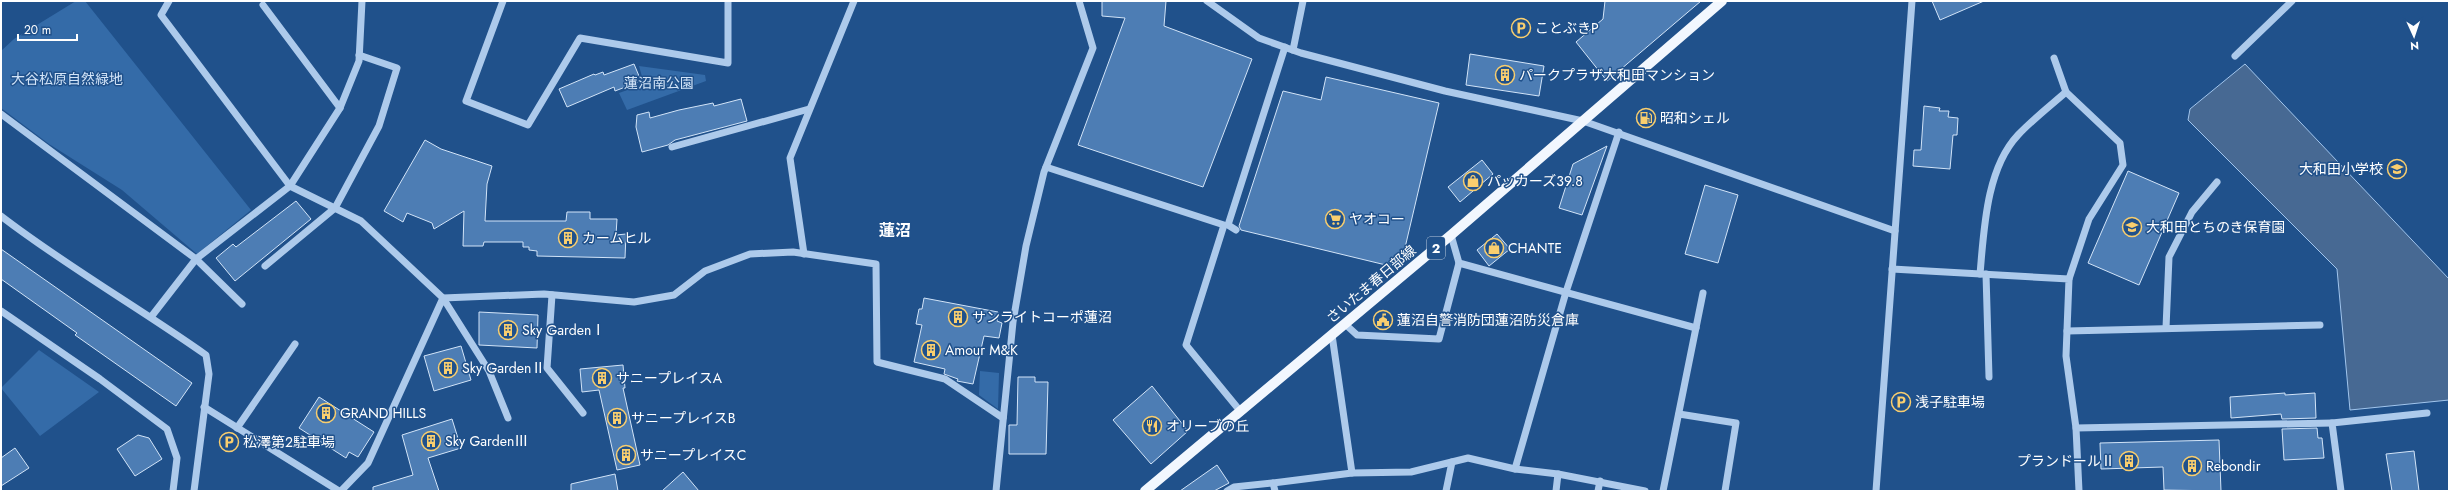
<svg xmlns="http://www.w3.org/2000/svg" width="2450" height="492" font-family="Jost,'Noto Sans JP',sans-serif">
<rect width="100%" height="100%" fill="#20518b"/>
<g fill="#346ba8">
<polygon points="76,1 85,1 251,210 197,254 122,190 49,144 1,108 1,51 14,39"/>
<polygon points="639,66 705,75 706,81 627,110 619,93 644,84"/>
<polygon points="39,350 99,392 40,436 1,388"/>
<polygon points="980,371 999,373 998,409 979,395"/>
</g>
<polygon fill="#476993" stroke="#a1c5ed" points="2245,64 2449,279 2449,400 2350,410 2337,269 2188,120 2190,109"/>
<g fill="#4d7db4" stroke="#d2e4f8">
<polygon points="1102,1 1166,1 1164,26 1252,59 1203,187 1078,145 1125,18 1102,16"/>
<polygon points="1605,1 1701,1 1607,81 1576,42 1603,19"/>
<polygon points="1932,1 1984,1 1940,20"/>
<polygon points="1470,54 1544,66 1539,96 1466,85"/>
<polygon points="634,64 639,76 636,77 638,82 615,91 614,87 567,107 559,89 594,74 595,75 603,72 604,75"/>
<polygon points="1326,77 1439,103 1404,252 1390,266 1241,230 1239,226 1283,91 1321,100"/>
<polygon points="741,99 747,121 675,140 668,145 642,152 636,127 637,115 649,112 650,118 679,110 713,103 714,106"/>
<polygon points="1924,106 1940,108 1939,111 1949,111 1948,117 1958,118 1957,135 1953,135 1950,169 1913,166 1914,150 1921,150"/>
<polygon points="425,140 441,149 492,166 487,184 485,221 566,221 567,212 590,212 590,219 617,219 616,235 626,234 625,258 537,256 537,251 529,250 529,247 523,247 523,242 484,242 483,246 463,246 464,211 434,229 432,223 407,213 403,222 384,211"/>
<polygon points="1607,146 1582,215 1559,208 1573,164"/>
<polygon points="1482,160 1493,174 1460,202 1448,187"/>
<polygon points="2128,171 2179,193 2139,285 2088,263"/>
<polygon points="1705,185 1738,195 1718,263 1685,254"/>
<polygon points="296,201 311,219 235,281 216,258 233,244 236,247"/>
<polygon points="1497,234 1510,249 1489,266 1477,250"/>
<polygon points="1,249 192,383 176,406 75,335 77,333 1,279"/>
<polygon points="924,298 998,312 997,321 1002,323 999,338 984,336 973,384 957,381 958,379 944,374 945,369 914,362 922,325 916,324 919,309 922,309"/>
<polygon points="479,312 538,315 537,348 479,345"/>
<polygon points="461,346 471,380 434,391 424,356"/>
<polygon points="623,365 625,388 623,388 640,465 617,470 599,390 582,392 580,369"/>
<polygon points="1018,377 1035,377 1035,382 1048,382 1046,454 1009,454 1009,425 1017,425"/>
<polygon points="1152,386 1188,431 1151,464 1113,420"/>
<polygon points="2285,393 2285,395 2315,393 2316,418 2282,419 2281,414 2231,418 2230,397"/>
<polygon points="319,397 374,432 358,457 349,452 346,458 299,428"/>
<polygon points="452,419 461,448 428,458 439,491 373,491 373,487 413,475 402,435"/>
<polygon points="2317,428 2318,438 2322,438 2324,458 2284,460 2282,429"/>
<polygon points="138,435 149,438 162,459 135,476 117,449"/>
<polygon points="2219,440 2221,491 2164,490 2163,467 2101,469 2100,443"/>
<polygon points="15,448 29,468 1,486 1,458"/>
<polygon points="2414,451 2419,491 2392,491 2386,454"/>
<polygon points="1217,465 1229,483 1214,491 1180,491"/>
<polygon points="683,472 699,491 662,491"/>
<polygon points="615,474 618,491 571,491 571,484"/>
</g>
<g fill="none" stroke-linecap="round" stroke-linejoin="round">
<g stroke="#adcaeb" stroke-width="7">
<polyline points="169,1 161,15 290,186 361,221 443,298 544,294 634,302 674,295 705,271 750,254 793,252 876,264 877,362 945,379 1003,418"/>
<polyline points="503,1 466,101 528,125 580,38 728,63 728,1"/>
<polyline points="1207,1 1259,38 1301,53 1445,91 1583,121 1895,231"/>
<polyline points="263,5 340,108"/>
<polyline points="1293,50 1303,1"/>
<polyline points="2235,56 2292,1"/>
<polyline points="2054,58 2066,92 2120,143 2123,165 2089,219 2069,279"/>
<polyline points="1,114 196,259 242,304"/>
<polyline points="672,147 809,109"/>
<polyline points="1046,167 1224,225 1186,345 1241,412"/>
<path d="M1 216C66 266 138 307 206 355L209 374 194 491"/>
<polyline points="1236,230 1228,225 1285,47"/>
<polyline points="1451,235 1459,263 1696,328"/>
<polyline points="804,254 790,158 854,1"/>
<polyline points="265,266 335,208 379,126 397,68 359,55"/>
<polyline points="1892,269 2069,279 2066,356 2076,428 2079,491"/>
<path d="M1980 274C1984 230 1986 169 2018 135 2032 120 2050 106 2066 92"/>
<polyline points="1986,274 1989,377"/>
<polyline points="552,295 547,368 583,413"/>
<polyline points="1,311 100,379 167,429 177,458 173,491"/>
<polyline points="151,317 196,259 290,186 340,108 359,61 362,1"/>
<polyline points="1345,324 1357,335 1439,339 1459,263"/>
<polyline points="2166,328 2169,257 2192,212 2217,182"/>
<polyline points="2067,331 2320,325"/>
<polyline points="1332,335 1352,473"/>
<polyline points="204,407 339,491"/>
<polyline points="1679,414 1736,423 1725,491"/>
<polyline points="237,428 295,344"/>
<polyline points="2076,428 2332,423"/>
<polyline points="1515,469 1566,292 1619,132"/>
<polyline points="1273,483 1352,473 1411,472 1468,458 1515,469 1558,474 1645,491"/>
<polyline points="341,491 368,463 443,298 489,371 508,418"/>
<polyline points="996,491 1013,322 1026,246 1044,172 1093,48 1079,1"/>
<polyline points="1227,491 1234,487 1273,483 1275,491"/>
<polyline points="1446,491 1452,462"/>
<polyline points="1556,491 1558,474"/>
<polyline points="1598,491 1600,481"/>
<polyline points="1663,491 1703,293"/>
<polyline points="1876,491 1912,1"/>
<polyline points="2341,491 2332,423 2427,413"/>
</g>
<polyline stroke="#f2f7fe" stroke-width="10" points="1145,491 1451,235 1722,1"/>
</g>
<defs>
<g id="parking-ring" transform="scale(1)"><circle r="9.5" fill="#20518b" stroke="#f9ce6e" stroke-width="1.5"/><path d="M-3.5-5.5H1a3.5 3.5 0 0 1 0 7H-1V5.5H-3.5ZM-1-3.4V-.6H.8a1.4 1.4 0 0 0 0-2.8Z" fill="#f9ce6e"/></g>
<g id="building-ring" transform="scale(1)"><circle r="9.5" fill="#20518b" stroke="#f9ce6e" stroke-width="1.5"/><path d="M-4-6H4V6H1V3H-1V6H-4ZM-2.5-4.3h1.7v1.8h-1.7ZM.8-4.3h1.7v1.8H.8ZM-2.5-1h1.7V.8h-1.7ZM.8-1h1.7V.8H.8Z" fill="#f9ce6e"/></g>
<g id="fuel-ring" transform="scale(1)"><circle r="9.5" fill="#20518b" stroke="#f9ce6e" stroke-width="1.5"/><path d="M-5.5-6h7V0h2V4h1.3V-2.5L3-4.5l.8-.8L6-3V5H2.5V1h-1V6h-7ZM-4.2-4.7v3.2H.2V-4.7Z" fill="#f9ce6e"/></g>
<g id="school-ring" transform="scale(1)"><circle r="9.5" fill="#20518b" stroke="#f9ce6e" stroke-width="1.5"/><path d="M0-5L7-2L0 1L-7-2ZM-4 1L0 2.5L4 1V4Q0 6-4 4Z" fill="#f9ce6e"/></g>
<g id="shop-ring" transform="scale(1)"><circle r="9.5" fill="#20518b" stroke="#f9ce6e" stroke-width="1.5"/><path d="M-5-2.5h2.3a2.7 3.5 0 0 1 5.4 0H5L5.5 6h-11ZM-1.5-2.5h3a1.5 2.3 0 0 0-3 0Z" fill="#f9ce6e"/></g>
<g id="supermarket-ring" transform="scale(1)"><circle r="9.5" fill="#20518b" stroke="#f9ce6e" stroke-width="1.5"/><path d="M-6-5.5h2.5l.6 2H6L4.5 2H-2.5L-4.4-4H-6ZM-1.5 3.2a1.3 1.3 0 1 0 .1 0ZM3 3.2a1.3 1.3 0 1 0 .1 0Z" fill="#f9ce6e"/></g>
<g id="civic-ring" transform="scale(1)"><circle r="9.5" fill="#20518b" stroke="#f9ce6e" stroke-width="1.5"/><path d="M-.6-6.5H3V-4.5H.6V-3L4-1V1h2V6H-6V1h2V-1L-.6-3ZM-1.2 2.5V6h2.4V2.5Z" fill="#f9ce6e"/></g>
<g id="restaurant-ring" transform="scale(1)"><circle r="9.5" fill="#20518b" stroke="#f9ce6e" stroke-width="1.5"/><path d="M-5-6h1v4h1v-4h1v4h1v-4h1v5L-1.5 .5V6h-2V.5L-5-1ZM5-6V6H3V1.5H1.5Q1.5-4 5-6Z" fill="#f9ce6e"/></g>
</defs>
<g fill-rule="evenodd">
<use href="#parking-ring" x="1521" y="28"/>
<use href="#building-ring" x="1505" y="75"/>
<use href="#fuel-ring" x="1646" y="118"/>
<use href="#school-ring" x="2397" y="169"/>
<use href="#shop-ring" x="1473" y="181"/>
<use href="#supermarket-ring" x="1335" y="219"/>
<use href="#school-ring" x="2132" y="227"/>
<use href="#building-ring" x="568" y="238"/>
<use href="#shop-ring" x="1494" y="248"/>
<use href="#building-ring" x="958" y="317"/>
<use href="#civic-ring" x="1383" y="320"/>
<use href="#building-ring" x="508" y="330"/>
<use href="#building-ring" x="931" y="350"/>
<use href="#building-ring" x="448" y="368"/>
<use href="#building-ring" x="602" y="378"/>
<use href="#parking-ring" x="1901" y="402"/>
<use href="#building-ring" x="326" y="413"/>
<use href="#building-ring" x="617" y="418"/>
<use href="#restaurant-ring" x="1152" y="426"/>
<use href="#building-ring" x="431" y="441"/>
<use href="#parking-ring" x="229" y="442"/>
<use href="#building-ring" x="626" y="455"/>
<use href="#building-ring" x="2129" y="461"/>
<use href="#building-ring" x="2192" y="466"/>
</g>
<g text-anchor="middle" stroke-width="3" stroke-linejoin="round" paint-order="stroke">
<rect fill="#20518b" stroke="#bccbdc" stroke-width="1" x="1427" y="237" width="18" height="22" rx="3"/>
<g font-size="13" font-weight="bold" fill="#fff">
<text x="1436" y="253">2</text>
</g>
<g font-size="14" fill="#fff" stroke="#20518b" text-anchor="start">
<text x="1535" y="33">ことぶきP</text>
<text x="1519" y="80">パークプラザ大和田マンション</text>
<text x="1660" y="123">昭和シェル</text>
<text x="2383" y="174" text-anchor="end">大和田小学校</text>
<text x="1487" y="186">パッカーズ39.8</text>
<text x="1349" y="224">ヤオコー</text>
<text x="2146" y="232">大和田とちのき保育園</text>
<text x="582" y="243">カームヒル</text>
<text x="1508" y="253">CHANTE</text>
<text x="972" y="322">サンライトコーポ蓮沼</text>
<text x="1397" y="325">蓮沼自警消防団蓮沼防災倉庫</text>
<text x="522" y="335">Sky GardenⅠ</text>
<text x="945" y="355">Amour M&amp;K</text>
<text x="462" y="373">Sky GardenⅡ</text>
<text x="616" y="383">サニープレイスA</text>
<text x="1915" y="407">浅子駐車場</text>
<text x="340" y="418">GRAND HILLS</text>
<text x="631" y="423">サニープレイスB</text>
<text x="1166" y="431">オリーブの丘</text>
<text x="445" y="446">Sky GardenⅢ</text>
<text x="243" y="447">松澤第2駐車場</text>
<text x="640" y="460">サニープレイスC</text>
<text x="2115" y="466" text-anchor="end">プランドールⅡ</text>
<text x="2206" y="471">Rebondir</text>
</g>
<g font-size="14" fill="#d2e4f8" stroke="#20518b">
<text x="67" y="84">大谷松原自然緑地</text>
<text x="659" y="88">蓮沼南公園</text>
</g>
<g font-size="14" fill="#fff" stroke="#20518b">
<text transform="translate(1371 284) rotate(-40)" y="5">さいたま春日部線</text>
</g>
<g font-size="16" font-weight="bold" fill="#fff" stroke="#20518b">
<text x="895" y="236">蓮沼</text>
</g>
</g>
<rect width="2450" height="492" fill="none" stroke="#ffffff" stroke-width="4"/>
<g transform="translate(2414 36) rotate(177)" stroke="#20518b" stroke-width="3" paint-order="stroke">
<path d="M0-3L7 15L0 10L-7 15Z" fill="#ffffff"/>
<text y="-6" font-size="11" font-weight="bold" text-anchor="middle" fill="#ffffff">N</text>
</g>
<path d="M18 34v6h59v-6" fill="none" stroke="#ffffff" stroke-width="2"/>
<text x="24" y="34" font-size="12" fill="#ffffff" stroke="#20518b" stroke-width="3" paint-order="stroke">20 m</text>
</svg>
